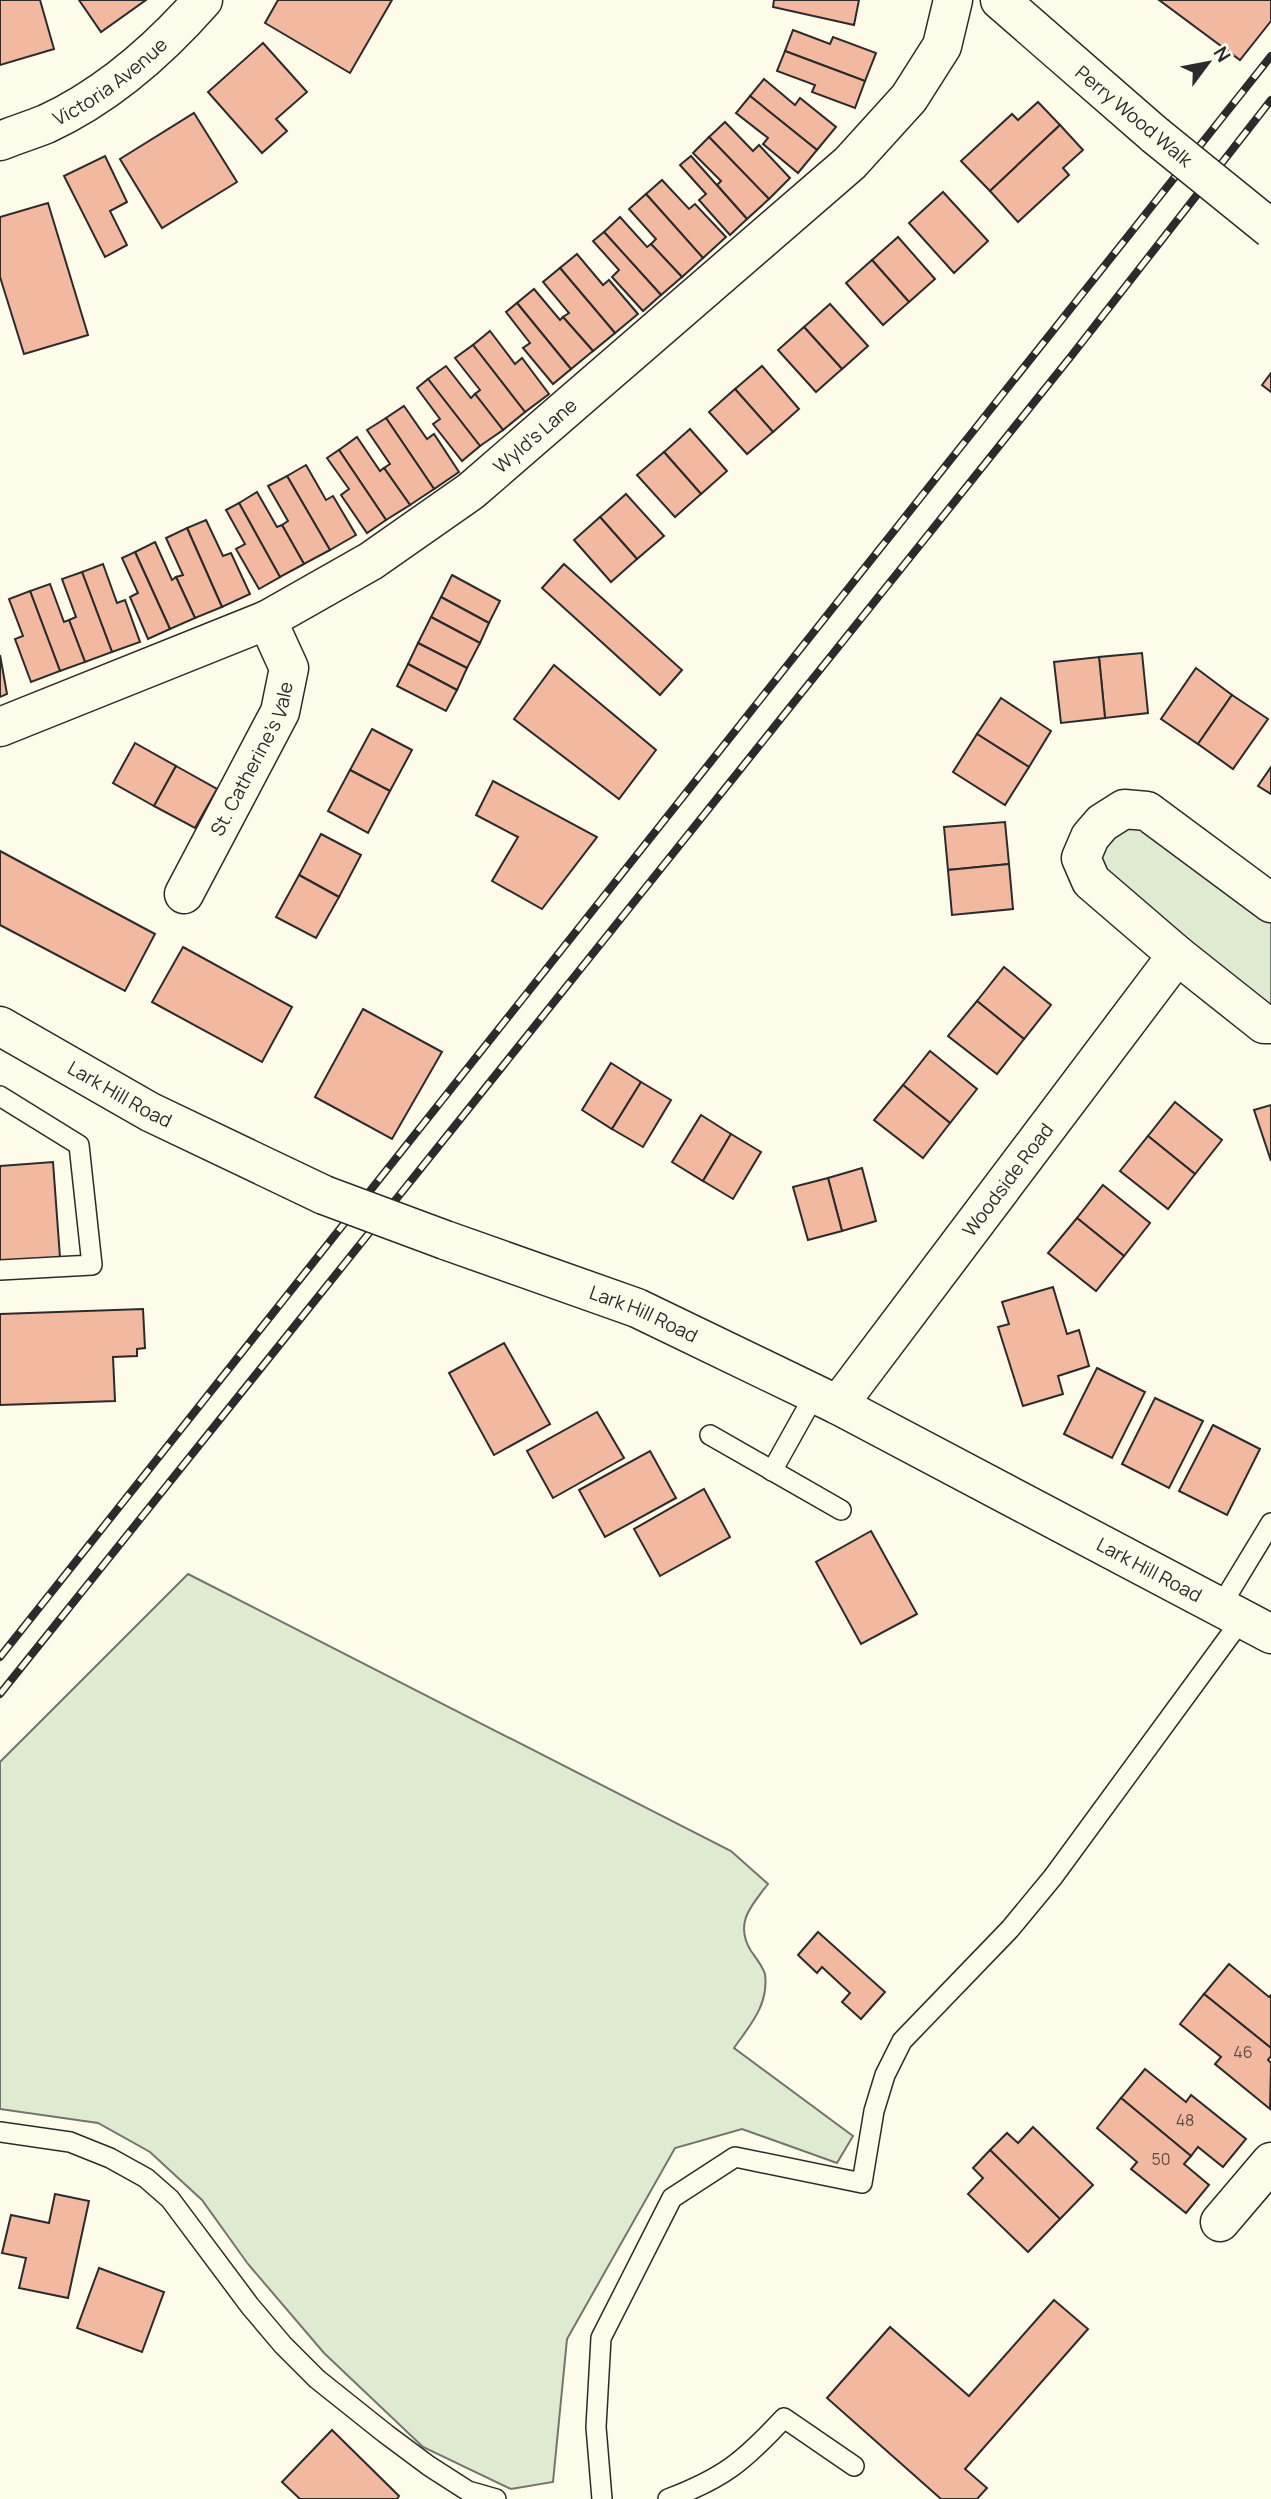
<svg xmlns="http://www.w3.org/2000/svg" width="1271" height="2499" font-family="Manrope,sans-serif">
<rect width="100%" height="100%" fill="#fdfbea"/>
<g fill="#deebd1" stroke="#74746e" stroke-width="2">
<polygon points="1125,819 1271,918 1271,1004 1259,1002 1102,872 1095,854"/>
<path d="M188 1574 731 1851 768 1884C751 1906 734 1923 751 1951 756 1958 763 1967 765 1974 769 2005 750 2025 734 2048L853 2136 837 2163 742 2129 675 2148 567 2339 553 2482 511 2489 423 2447 324 2353 248 2264 202 2200 150 2152 98 2123 0 2109V1762Z"/>
</g>
<g fill="#f2b8a0" stroke="#2b2b2b" stroke-width="2">
<polygon points="0,0 40,0 54,49 0,65"/>
<polygon points="79,0 146,0 101,32"/>
<polygon points="278,0 392,0 350,73 265,23"/>
<polygon points="774,0 859,0 854,25 773,7"/>
<polygon points="1159,0 1271,0 1271,21 1240,60"/>
<polygon points="793,30 830,44 833,37 876,53 865,81 785,51"/>
<polygon points="263,43 307,92 276,119 287,131 262,153 208,92"/>
<polygon points="785,51 865,81 855,108 812,92 815,85 777,71"/>
<polygon points="764,79 795,105 800,98 836,127 817,150 750,96"/>
<polygon points="750,96 817,150 798,173 763,144 768,138 736,113"/>
<polygon points="1038,102 1060,125 990,191 961,161 1012,114 1018,120"/>
<polygon points="194,113 237,182 162,228 120,159"/>
<polygon points="725,122 753,151 759,145 790,178 769,199 709,137"/>
<polygon points="1060,125 1083,150 1063,168 1069,175 1018,222 990,191"/>
<polygon points="709,137 769,199 747,219 717,185 721,181 693,153"/>
<polygon points="105,156 127,202 110,211 127,245 105,257 64,176"/>
<polygon points="691,156 747,219 730,235 699,200 706,194 680,165"/>
<polygon points="662,180 689,209 695,204 726,237 703,258 646,194"/>
<polygon points="943,192 988,241 954,273 909,223"/>
<polygon points="646,194 703,258 682,277 651,244 656,239 629,209"/>
<polygon points="48,203 88,335 24,354 0,277 0,217"/>
<polygon points="620,217 647,247 651,244 682,277 661,295 604,232"/>
<polygon points="604,232 661,295 643,311 612,277 619,270 593,241"/>
<polygon points="898,237 935,279 909,302 872,260"/>
<polygon points="577,254 603,285 609,280 638,314 615,333 560,268"/>
<polygon points="872,260 909,302 883,325 846,283"/>
<polygon points="560,268 615,333 593,351 563,317 569,313 543,282"/>
<polygon points="534,289 560,320 563,317 593,351 571,369 517,303"/>
<polygon points="517,303 571,369 553,384 523,348 530,343 506,312"/>
<polygon points="830,304 868,346 842,369 804,327"/>
<polygon points="804,327 842,369 816,392 778,350"/>
<polygon points="490,331 515,364 522,358 549,394 525,412 473,345"/>
<polygon points="473,345 525,412 503,430 475,394 480,390 455,358"/>
<polygon points="446,366 471,398 475,394 503,430 480,446 428,379"/>
<polygon points="762,366 799,409 773,432 735,389"/>
<polygon points="1271,373 1271,392 1262,385"/>
<polygon points="428,379 480,446 462,461 433,424 440,419 417,388"/>
<polygon points="735,389 773,432 747,454 709,412"/>
<polygon points="404,406 427,439 434,434 459,472 434,489 386,418"/>
<polygon points="386,418 434,489 410,505 384,468 390,464 367,430"/>
<polygon points="690,429 727,471 701,494 664,452"/>
<polygon points="357,437 380,471 384,468 410,505 386,520 339,450"/>
<polygon points="339,450 386,520 367,533 341,495 349,489 327,458"/>
<polygon points="664,452 701,494 675,517 637,475"/>
<polygon points="306,465 326,500 333,496 356,535 330,550 287,476"/>
<polygon points="287,476 330,550 304,564 282,525 288,521 268,486"/>
<polygon points="257,492 277,527 282,525 304,564 280,577 239,503"/>
<polygon points="626,494 664,536 637,559 600,517"/>
<polygon points="239,503 280,577 259,589 236,549 245,544 226,510"/>
<polygon points="600,517 637,559 611,582 574,540"/>
<polygon points="206,520 223,556 231,553 250,594 222,607 187,528"/>
<polygon points="187,528 222,607 195,618 176,577 183,575 166,538"/>
<polygon points="155,542 172,580 176,577 195,618 170,629 135,552"/>
<polygon points="135,552 170,629 148,639 130,597 138,593 122,558"/>
<polygon points="103,564 117,603 125,600 140,642 112,652 82,572"/>
<polygon points="564,564 682,670 660,695 542,588"/>
<polygon points="82,572 112,652 85,662 69,620 76,617 62,579"/>
<polygon points="452,575 500,601 489,623 441,597"/>
<polygon points="50,584 64,622 69,620 85,662 60,671 30,591"/>
<polygon points="30,591 60,671 31,682 15,639 23,636 9,599"/>
<polygon points="441,597 489,623 480,643 431,617"/>
<polygon points="431,617 480,643 467,668 418,643"/>
<polygon points="418,643 467,668 457,690 408,664"/>
<polygon points="1142,653 1148,713 1105,718 1099,657"/>
<polygon points="0,655 7,694 0,697"/>
<polygon points="1099,657 1105,718 1061,723 1054,662"/>
<polygon points="408,664 457,690 446,711 397,686"/>
<polygon points="554,665 656,750 619,799 514,719"/>
<polygon points="1196,668 1232,695 1198,744 1161,719"/>
<polygon points="1232,695 1268,719 1233,769 1198,744"/>
<polygon points="1001,698 1051,731 1029,767 977,734"/>
<polygon points="372,729 412,750 390,791 350,770"/>
<polygon points="977,734 1029,767 1005,805 953,772"/>
<polygon points="135,743 176,766 154,806 113,783"/>
<polygon points="176,766 217,789 195,828 154,806"/>
<polygon points="1271,767 1271,794 1258,786"/>
<polygon points="350,770 390,791 368,833 328,811"/>
<polygon points="493,781 597,837 542,909 492,881 518,837 476,815"/>
<polygon points="1005,822 1009,864 948,870 944,827"/>
<polygon points="321,834 361,855 339,897 299,875"/>
<polygon points="0,851 155,934 125,991 0,925"/>
<polygon points="1009,864 1013,909 952,915 948,870"/>
<polygon points="299,875 339,897 316,938 276,917"/>
<polygon points="183,947 292,1007 262,1062 152,1002"/>
<polygon points="1004,967 1051,1005 1024,1039 977,1001"/>
<polygon points="977,1001 1024,1039 997,1074 948,1036"/>
<polygon points="363,1009 442,1052 392,1139 315,1097"/>
<polygon points="930,1051 977,1089 950,1123 903,1085"/>
<polygon points="611,1063 641,1082 612,1129 582,1110"/>
<polygon points="641,1082 671,1100 643,1147 612,1129"/>
<polygon points="903,1085 950,1123 923,1158 874,1120"/>
<polygon points="1175,1102 1222,1140 1195,1174 1148,1136"/>
<polygon points="1271,1105 1271,1161 1254,1110"/>
<polygon points="701,1115 731,1134 703,1181 672,1162"/>
<polygon points="731,1134 761,1152 733,1199 703,1181"/>
<polygon points="1148,1136 1195,1174 1168,1209 1120,1171"/>
<polygon points="53,1162 61,1271 0,1275 0,1166"/>
<polygon points="862,1168 876,1221 842,1231 828,1178"/>
<polygon points="828,1178 842,1231 808,1240 793,1187"/>
<polygon points="1103,1185 1150,1223 1124,1256 1077,1218"/>
<polygon points="1077,1218 1124,1256 1096,1291 1048,1253"/>
<polygon points="1053,1287 1067,1334 1079,1330 1089,1366 1058,1376 1063,1394 1023,1406 998,1327 1009,1324 1002,1302"/>
<polygon points="143,1309 145,1348 137,1349 137,1356 113,1357 115,1401 0,1405 0,1314"/>
<polygon points="504,1343 550,1424 494,1455 449,1373"/>
<polygon points="1097,1368 1145,1392 1112,1458 1064,1434"/>
<polygon points="1155,1398 1203,1421 1169,1488 1122,1464"/>
<polygon points="597,1412 624,1458 553,1498 527,1451"/>
<polygon points="1213,1425 1260,1449 1227,1515 1179,1491"/>
<polygon points="650,1451 676,1498 605,1537 579,1490"/>
<polygon points="704,1489 730,1537 660,1576 634,1529"/>
<polygon points="871,1531 917,1614 861,1644 816,1562"/>
<polygon points="818,1932 885,1992 861,2019 842,2002 850,1993 822,1967 817,1973 798,1955"/>
<polygon points="1229,1964 1269,1997 1271,1995 1271,2048 1204,1994"/>
<polygon points="1204,1994 1271,2048 1271,2056 1268,2060 1271,2063 1270,2109 1215,2064 1221,2057 1180,2024"/>
<polygon points="1145,2069 1186,2102 1191,2095 1246,2139 1223,2167 1198,2147 1191,2156 1121,2098"/>
<polygon points="1121,2098 1191,2156 1184,2164 1209,2185 1186,2213 1131,2169 1137,2162 1097,2128"/>
<polygon points="1033,2127 1093,2185 1060,2219 990,2150 1007,2133 1018,2143"/>
<polygon points="990,2150 1060,2219 1028,2252 968,2194 983,2178 973,2168"/>
<polygon points="55,2194 89,2201 68,2298 19,2288 26,2258 2,2253 11,2215 49,2223"/>
<polygon points="99,2268 164,2292 142,2352 77,2328"/>
<polygon points="1054,2300 1088,2329 965,2469 987,2488 977,2499 941,2499 827,2398 890,2327 969,2396"/>
<polygon points="332,2430 399,2496 397,2499 300,2499 282,2482"/>
</g>
<g fill="none" stroke-linecap="round" stroke-linejoin="round">
<g stroke="#2b2b2b" stroke-width="22">
<g id="service">
<polyline points="0,1096 79,1145 92,1265 0,1270"/>
<polyline points="710,1435 841,1510"/>
<polyline points="772,1471 815,1394"/>
<polyline points="1220,1607 1271,1523"/>
<polyline points="0,2132 70,2142 110,2158 146,2178 170,2199 250,2306 283,2345 317,2379 386,2434 429,2466 468,2491 496,2499"/>
<polyline points="602,2499 596,2427 601,2338 672,2198 735,2157 862,2183 874,2111 885,2075 902,2041 1010,1929 1053,1877 1242,1619"/>
<path d="M668 2499C724 2478 744 2461 784 2418L854 2466"/>
</g>
</g>
<g stroke="#2b2b2b" stroke-width="41">
<g id="minor">
<polyline points="1000,0 1155,135"/>
<path id="s1" d="M0 141C15 135 31 130 46 124 107 96 159 50 203 0"/>
<path id="s2" d="M184 894 280 712 289 668 267 620"/>
<polyline points="1271,903 1147,811 1124,809 1102,823 1090,837 1081,858 1091,881 1177,955 1264,1024 1271,1024"/>
<path id="s3" d="M0 1026 150 1112 324 1195"/>
<path id="s4" d="M445 1240 637 1308 838 1405 1271 1634"/>
<path id="s5" d="M838 1405 1177 955"/>
<polyline points="1220,2222 1271,2162"/>
</g>
</g>
<g stroke="#2b2b2b" stroke-width="41">
<g id="secondary">
<path id="s6" d="M0 727 267 620 371 561 471 491 850 163 909 98 942 46 953 0"/>
</g>
</g>
<use href="#service" stroke="#fdfbea" stroke-width="19"/>
<use href="#minor" stroke="#fdfbea" stroke-width="38"/>
<use href="#secondary" stroke="#fdfbea" stroke-width="38"/>
<g stroke="#2b2b2b" stroke-width="8">
<g id="rail">
<polyline points="0,1657 1271,56"/>
<polyline points="0,1694 1072,355 1271,100"/>
</g>
</g>
<use href="#rail" stroke="#fdfbea" stroke-width="5" stroke-dasharray="16" stroke-linecap="butt"/>
<g stroke="#2b2b2b" stroke-width="41" stroke-linecap="butt">
<g id="minor-bridge">
<polyline points="1155,135 1271,229"/>
<polyline points="324,1195 445,1240"/>
</g>
</g>
<use href="#minor-bridge" stroke="#fdfbea" stroke-width="38"/>
</g>
<g text-anchor="middle" stroke-width="5" stroke-linejoin="round" paint-order="stroke">
<g font-size="16" fill="#5d4e48">
<text x="1243" y="2058">46</text>
<text x="1185" y="2126">48</text>
<text x="1161" y="2165">50</text>
</g>
<g font-size="19" fill="#2b2b2b" stroke="#fdfbea">
<text dy="7" stroke="none"><textPath href="#s1" startOffset="126">Victoria Avenue</textPath></text>
<text transform="translate(1134 116) rotate(40)" y="7">Perry Wood Walk</text>
<text dy="7" stroke="none"><textPath href="#s6" startOffset="614">Wyld's Lane</textPath></text>
<text dy="7" stroke="none"><textPath href="#s2" startOffset="152">St. Catherine's Vale</textPath></text>
<text dy="7" stroke="none"><textPath href="#s3" startOffset="138">Lark Hill Road</textPath></text>
<text dy="7" stroke="none"><textPath href="#s5" startOffset="282">Woodside Road</textPath></text>
<text dy="7" stroke="none"><textPath href="#s4" startOffset="212">Lark Hill Road</textPath></text>
<text dy="7" stroke="none"><textPath href="#s4" startOffset="779">Lark Hill Road</textPath></text>
</g>
</g>
<g transform="translate(1208 63) rotate(58)" stroke="#fdfbea" stroke-width="5" paint-order="stroke">
<path d="M0-5L12 26L0 18L-12 26Z" fill="#2b2b2b"/>
<text y="-10" font-size="19" font-weight="bold" text-anchor="middle" fill="#2b2b2b">N</text>
</g>
</svg>
